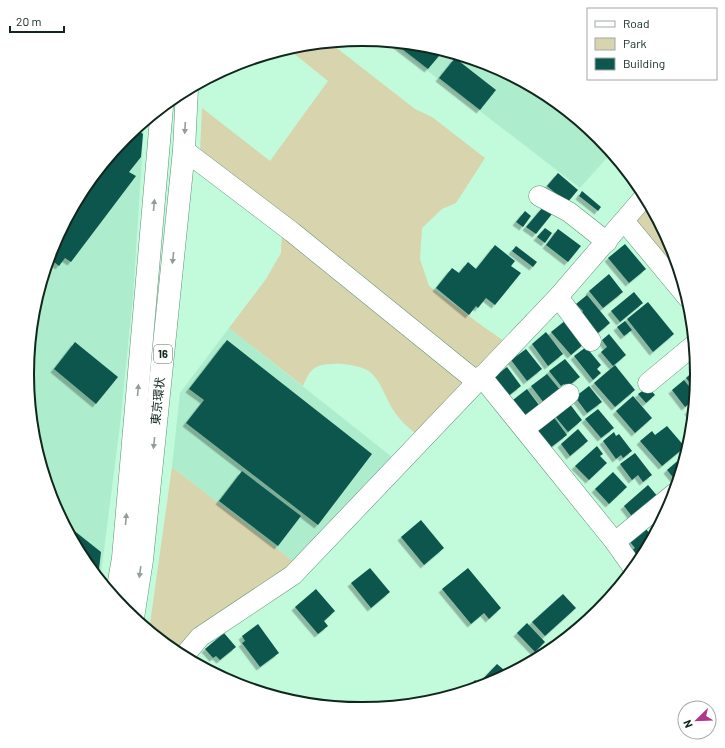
<svg xmlns="http://www.w3.org/2000/svg" width="725" height="748" font-family="Barlow,'Noto Sans JP',sans-serif">
<defs>
<filter id="shadow"><feDropShadow dx="-3.5" dy="3.5" stdDeviation="0" flood-color="#0004"/></filter>
</defs>
<rect width="100%" height="100%" fill="#c2fadc"/>
<g fill="#adeccc">
<polygon points="389,41 428,45 491,64 549,95 600,137 612,152 580,188"/>
<polygon points="140,125 144,127 133,296 120,425 100,581 83,560 52,502 33,439 27,374 33,308 53,245 84,187 125,137"/>
<polygon points="229,328 392,457 294,562 172,467 180,393"/>
</g>
<g fill="#d8d4ae">
<path d="M329 42 415 109 432 117 485 158 456 203 442 209 422 228 420 259 429 286 481 325 504 341 475 370 262 201C243 182 224 165 200 153L202 108 270 161 328 81 287 48 297 45Z"/>
<polygon points="650,204 673,246 685,286 637,228 637,219"/>
<path d="M282 231 465 380 415 433C406 426 398 418 392 408 386 398 378 375 367 370 357 365 342 363 331 364 313 365 310 370 303 386L229 328 266 279 281 253Z"/>
<polygon points="172,467 294,562 265,584 214,615 202,625 176,653 149,631"/>
</g>
<g fill="#0d574e" filter="url(#shadow)">
<polygon points="393,42 428,45 444,50 428,69"/>
<polygon points="455,58 496,90 480,110 439,78"/>
<polygon points="135,128 143,134 141,157 129,172 136,176 71,262 65,258 59,266 49,258 53,245 84,187 125,137"/>
<polygon points="558,173 578,190 567,203 547,186"/>
<polygon points="582,191 601,207 598,211 579,196"/>
<polygon points="543,207 552,214 536,234 526,227"/>
<polygon points="525,211 531,216 523,227 516,222"/>
<polygon points="545,228 552,233 545,243 537,237"/>
<polygon points="558,229 581,246 568,262 546,245"/>
<polygon points="625,244 646,269 629,283 608,258"/>
<polygon points="495,245 515,261 511,266 521,273 495,305 486,298 478,308 476,306 469,315 436,288 452,268 459,273 468,262 476,269"/>
<polygon points="516,246 537,262 533,267 512,251"/>
<polygon points="609,274 623,292 603,308 589,291"/>
<polygon points="634,292 643,303 620,322 611,311"/>
<polygon points="587,295 610,323 597,334 580,314 583,311 576,304"/>
<polygon points="648,302 674,334 653,352 627,319"/>
<polygon points="566,320 585,343 571,355 551,332"/>
<polygon points="625,321 632,330 624,336 617,327"/>
<polygon points="546,332 563,354 548,366 532,344"/>
<polygon points="609,334 626,355 613,366 601,352 607,347 602,340"/>
<polygon points="227,340 372,454 318,525 186,423 204,400 189,389"/>
<polygon points="75,342 118,377 96,404 54,369"/>
<polygon points="586,347 601,365 597,369 601,373 593,380 574,356"/>
<polygon points="526,349 542,369 527,381 511,360"/>
<polygon points="565,359 580,377 567,387 564,384 561,386 549,371"/>
<polygon points="615,365 635,390 615,407 594,383"/>
<polygon points="507,367 521,386 507,397 492,378"/>
<polygon points="697,368 698,374 696,391 686,378"/>
<polygon points="547,374 561,391 544,403 531,386"/>
<polygon points="684,380 696,395 696,398 685,407 672,390"/>
<polygon points="589,386 602,402 587,413 575,397"/>
<polygon points="648,387 655,395 646,403 638,394"/>
<polygon points="527,389 539,405 525,415 513,400"/>
<polygon points="633,396 652,418 635,433 616,411"/>
<polygon points="569,403 582,420 568,432 554,415"/>
<polygon points="695,405 694,418 688,411"/>
<polygon points="598,409 614,428 601,438 585,419"/>
<polygon points="553,416 567,435 550,448 536,429"/>
<polygon points="667,426 685,447 662,466 640,441 652,431 655,435"/>
<polygon points="578,429 588,441 570,456 561,444"/>
<polygon points="614,432 616,436 619,434 632,451 623,458 621,455 616,459 603,441"/>
<polygon points="597,446 603,454 600,456 607,463 589,480 575,466"/>
<polygon points="688,452 680,477 676,481 667,470"/>
<polygon points="635,453 652,475 643,482 638,475 632,480 620,464"/>
<polygon points="242,471 301,516 278,546 219,501"/>
<polygon points="613,472 627,487 609,504 595,489"/>
<polygon points="648,485 659,498 634,519 624,506"/>
<polygon points="421,520 444,548 424,565 401,537"/>
<polygon points="62,521 101,552 98,578 83,560"/>
<polygon points="645,528 654,538 645,553 638,559 631,551 635,548 630,542"/>
<polygon points="370,568 390,592 371,608 351,583"/>
<polygon points="468,568 501,608 489,619 484,613 471,624 442,589"/>
<polygon points="316,589 335,611 324,621 328,626 318,634 295,607"/>
<polygon points="563,594 576,608 545,636 532,622"/>
<polygon points="527,623 545,642 535,652 517,633"/>
<polygon points="258,624 279,653 260,667 242,643 245,641 242,636"/>
<polygon points="224,633 236,647 220,660 216,656 213,658 205,649"/>
<polygon points="497,664 509,674 491,684 473,689 470,686 475,680 479,683"/>
</g>
<g fill="none" stroke-linecap="round" stroke-linejoin="round">
<g stroke="#5e9378" stroke-width="21">
<g id="minor">
<polyline points="184,150 292,232 476,381"/>
<polyline points="539,196 569,212 607,242"/>
<polyline points="624,221 688,298"/>
<polyline points="558,297 591,341"/>
<polyline points="481,376 615,542 634,569"/>
<polyline points="648,383 695,344"/>
<polyline points="524,429 569,394"/>
<polyline points="615,542 675,493"/>
<polyline points="183,657 200,637 293,575 558,297 646,195"/>
</g>
</g>
<g stroke="#5e9378" stroke-width="23">
<g id="highway">
<polyline points="116,599 123,558 162,107"/>
<polyline points="133,618 142,560 184,150 187,89"/>
</g>
</g>
<use href="#minor" stroke="#fff" stroke-width="20"/>
<use href="#highway" stroke="#fff" stroke-width="22"/>
</g>
<defs><path id="oneway-solid" d="M-6-.8H1V-3.2L6.5 0L1 3.2V.8H-6Z"/></defs>
<g fill="#949e99">
<use href="#oneway-solid" transform="translate(185 128) rotate(93)"/>
<use href="#oneway-solid" transform="translate(154 205) rotate(-85)"/>
<use href="#oneway-solid" transform="translate(173 258) rotate(96)"/>
<use href="#oneway-solid" transform="translate(138 390) rotate(-85)"/>
<use href="#oneway-solid" transform="translate(154 443) rotate(96)"/>
<use href="#oneway-solid" transform="translate(126 519) rotate(-85)"/>
<use href="#oneway-solid" transform="translate(140 572) rotate(98)"/>
</g>
<g text-anchor="middle" stroke-width="4" stroke-linejoin="round" paint-order="stroke">
<rect fill="#fff" stroke="#586860" stroke-width="1" x="154" y="345" width="18" height="18" rx="3"/>
<g font-size="11" font-weight="bold" fill="#11271c">
<text x="163" y="358">16</text>
</g>
<g font-size="12" fill="#11271c" stroke="#fff">
<text transform="translate(158 401) rotate(-84)" y="4">東京環状</text>
</g>
</g>
<path d="M0 0H725V748H0ZM34 374a328 328 0 1 1 656 0a328 328 0 1 1-656 0Z" fill="#fff" fill-rule="evenodd"/>
<path fill="none" stroke="#11271c" stroke-width="2" d="M34 374a328 328 0 1 1 656 0a328 328 0 1 1-656 0Z"/>
<rect x="587" y="8" width="130" height="72" fill="#ffffff" stroke="#a0a9a4"/>
<rect x="595" y="21" width="20" height="6" fill="#ffffff" stroke="#a0a9a4"/>
<text x="623" y="28" font-size="12" fill="#11271c">Road</text>
<rect x="595" y="38" width="20" height="12" fill="#d8d4ae" stroke="#a0a9a4"/>
<text x="623" y="48" font-size="12" fill="#11271c">Park</text>
<rect x="595" y="58" width="20" height="12" fill="#0d574e" stroke="#a0a9a4"/>
<text x="623" y="68" font-size="12" fill="#11271c">Building</text>
<g transform="translate(697 720) rotate(247)"><circle r="19" fill="#ffffff" stroke="#a0a9a4"/>
<path d="M0-3L7 15L0 10L-7 15Z" fill="#b0378c"/>
<text y="-6" font-size="11" font-weight="bold" text-anchor="middle" fill="#11271c">N</text>
</g>
<path d="M10 26v6h54v-6" fill="none" stroke="#11271c" stroke-width="2"/>
<text x="16" y="26" font-size="12" fill="#11271c" stroke="#ffffff" stroke-width="3" paint-order="stroke">20 m</text>
</svg>
